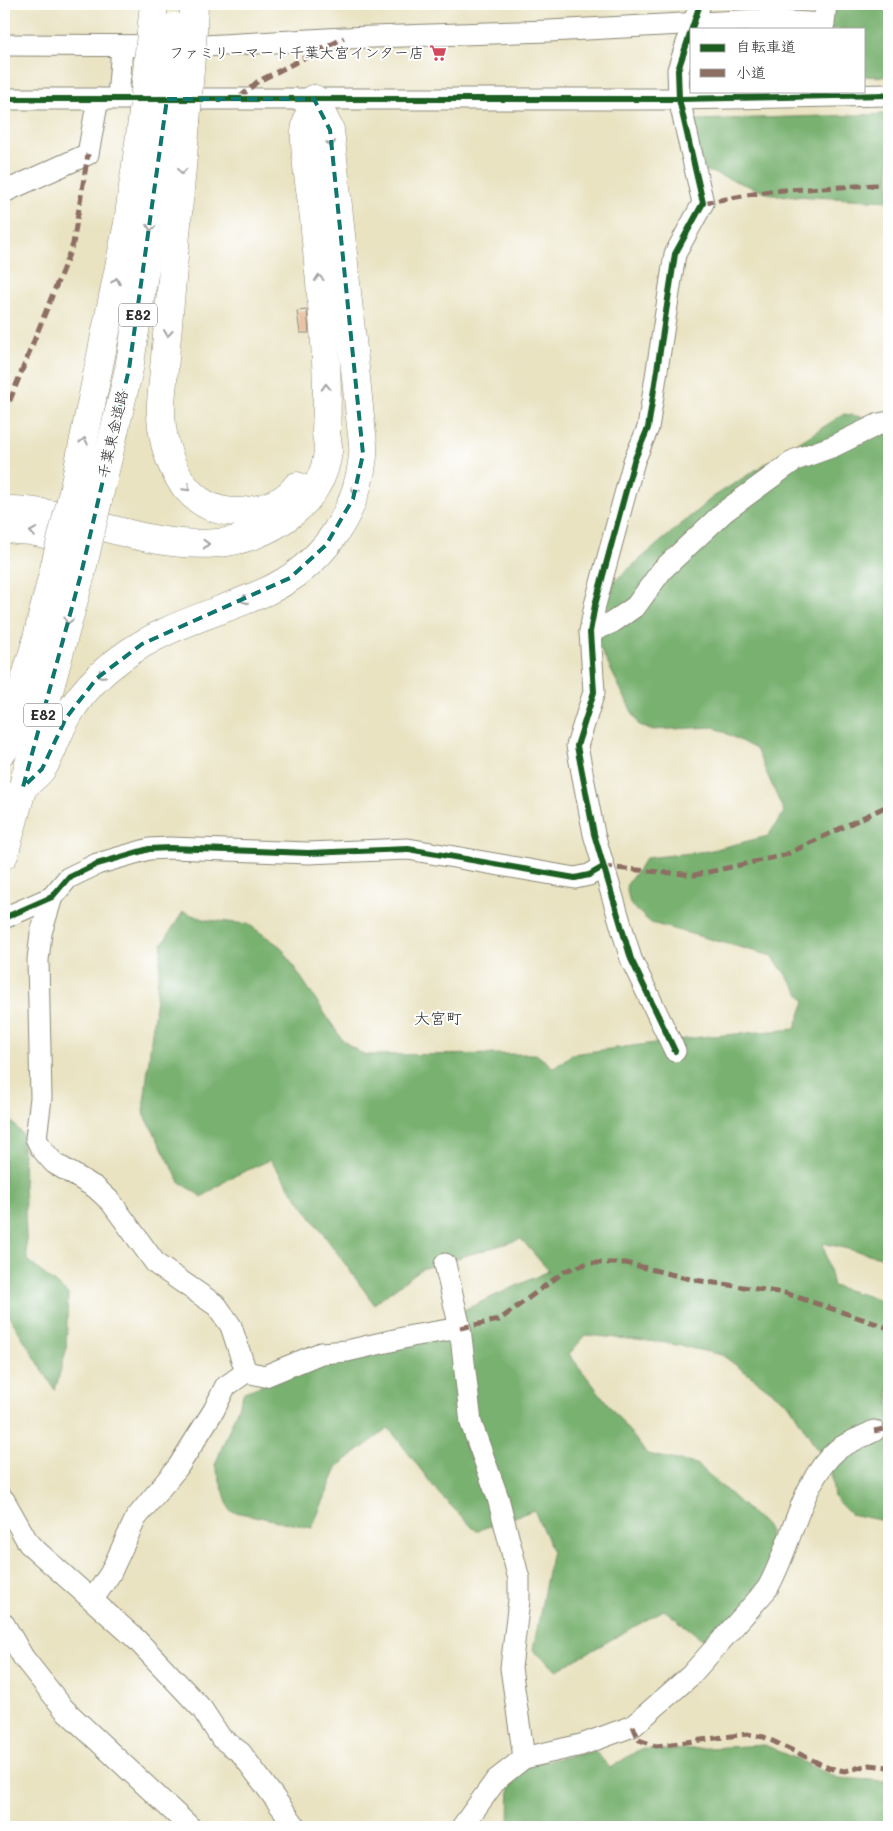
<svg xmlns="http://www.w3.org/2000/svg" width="893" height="1831" font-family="Mali,'Klee One',sans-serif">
<rect width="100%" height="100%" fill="#fff"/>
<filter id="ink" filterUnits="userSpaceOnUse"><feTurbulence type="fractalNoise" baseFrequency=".02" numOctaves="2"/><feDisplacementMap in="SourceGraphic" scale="10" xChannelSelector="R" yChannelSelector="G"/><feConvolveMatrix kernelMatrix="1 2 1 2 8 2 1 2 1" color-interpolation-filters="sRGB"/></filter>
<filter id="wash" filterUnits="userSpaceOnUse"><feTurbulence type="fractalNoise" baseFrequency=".0096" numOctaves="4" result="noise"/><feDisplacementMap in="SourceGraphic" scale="20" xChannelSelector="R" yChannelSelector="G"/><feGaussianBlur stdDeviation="1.12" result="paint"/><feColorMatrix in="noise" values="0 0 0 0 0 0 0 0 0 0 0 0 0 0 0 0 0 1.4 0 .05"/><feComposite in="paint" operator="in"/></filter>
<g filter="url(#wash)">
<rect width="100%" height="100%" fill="#e9e3c2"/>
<g fill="#78b16f" stroke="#526e4d">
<polygon points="827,4 889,4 889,77 864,76 864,29 810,29"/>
<polygon points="889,114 889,201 773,195 702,169 694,120"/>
<polygon points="889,406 889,1259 823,1243 833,1286 889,1302 889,1522 850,1514 834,1498 831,1471 789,1404 722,1355 668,1343 586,1335 569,1354 647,1454 697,1464 769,1529 766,1616 709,1644 664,1610 557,1670 533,1650 552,1550 534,1510 476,1531 440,1495 389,1428 338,1466 312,1528 230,1511 215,1465 244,1392 444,1319 549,1271 521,1239 421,1269 374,1304 270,1160 230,1178 202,1197 180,1182 143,1112 162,944 183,912 207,920 248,924 281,947 343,1041 364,1055 536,1054 554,1068 572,1054 701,1037 795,1029 805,1001 772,956 651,923 630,904 626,886 646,858 708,851 768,836 784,812 756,749 714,727 650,730 638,724 598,644 611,584 713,497 844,414 887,421"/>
<polygon points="4,1112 22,1134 27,1260 68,1294 66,1351 55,1390 8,1314 4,1314"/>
<polygon points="765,1745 838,1778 889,1781 889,1827 509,1827 510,1768 595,1751 610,1768 640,1749 670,1750"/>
</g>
<g id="blocks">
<polygon fill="#e4b28d" points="307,310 309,333 300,333 297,311"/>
</g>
</g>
<g filter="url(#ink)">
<use href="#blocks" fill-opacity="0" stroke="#8a8776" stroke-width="1"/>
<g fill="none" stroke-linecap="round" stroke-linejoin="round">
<g stroke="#8a8776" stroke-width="23">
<g id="minor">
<polyline points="4,45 204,46 344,38 549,31 758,20 824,24 826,4"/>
<polyline points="118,98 122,47"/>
<polyline points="4,99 679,99 889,95"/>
<polyline points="4,192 88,154 98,99"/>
<polyline points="590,632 613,622 636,606 662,570 724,512 795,460 834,446 879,424 889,422"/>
<polyline points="52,897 41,933 38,960 41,1098 36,1138 41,1148 54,1163 96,1188 111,1202 156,1264 217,1306 231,1326 246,1372"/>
<polyline points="4,918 52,897 68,878 97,864 149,849 170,848 308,853 408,849 575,878 589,875 603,867"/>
<polyline points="675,1051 631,959 594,834 577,746 594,692 590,632 595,605 634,461 648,428 675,254 703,203 679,99 678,70 700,4"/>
<polyline points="445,1264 460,1328 471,1423 498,1498 519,1579 519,1600 511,1668 524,1758"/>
<polyline points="4,1500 29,1544 136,1639 202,1709 221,1738 241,1753 296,1827"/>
<polyline points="93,1599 110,1574 136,1518 178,1467 214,1410 225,1387 246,1372 265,1376 321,1353 347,1351 412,1336 460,1328"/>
<polyline points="4,1624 23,1657 64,1709 190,1827"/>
<path d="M462 1827 496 1780 524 1758 581 1745 633 1726 690 1676 767 1589C791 1549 800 1481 837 1450 847 1442 863 1437 874 1431"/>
</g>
</g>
<g stroke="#8a8776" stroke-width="29">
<g id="highway">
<polyline points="193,30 194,4"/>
<polyline points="151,33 154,4"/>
<path d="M186 122 161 403C159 457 187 524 254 510 270 507 287 500 297 486"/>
<polyline points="74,488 128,223 142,121"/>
<polyline points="98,500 129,369 154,211 164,127"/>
<path d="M4 510C78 509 140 550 218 543 267 539 323 504 328 451 329 445 326 438 326 432 330 361 320 289 314 218 311 192 304 157 305 132 306 121 311 109 314 99"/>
<polyline points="4,529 32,531 84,543"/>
<polyline points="4,750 35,646 55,565"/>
<path d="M23 787C29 781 38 775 42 769 53 753 57 733 67 717 80 694 98 675 120 659 164 625 217 614 267 591 321 566 357 515 363 456 364 446 362 436 361 426L330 130 314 99"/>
<polyline points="4,855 81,574"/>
</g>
</g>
<use href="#minor" stroke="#fff" stroke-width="21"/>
<use href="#highway" stroke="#fff" stroke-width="28"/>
<g stroke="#8a8776" stroke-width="29" stroke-linecap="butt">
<g id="highway-bridge">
<polyline points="142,121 151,33"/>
<polyline points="186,122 193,30"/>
<polyline points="164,127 174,27"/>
<polyline points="55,565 74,488"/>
<polyline points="81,574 98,500"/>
</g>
</g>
<use href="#highway-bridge" stroke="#fff" stroke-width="28"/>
<g stroke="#8d6e63" stroke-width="5" stroke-dasharray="10 5" stroke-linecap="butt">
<polyline points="239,98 257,82 344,38"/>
<polyline points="703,203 770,191 876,185 889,187"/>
<polyline points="4,415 73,244 88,154"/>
<polyline points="603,867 695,875 785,855 889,805"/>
<polyline points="460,1328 499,1320 565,1271 589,1263 626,1263 694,1280 785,1293 889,1328"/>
<polyline points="874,1431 889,1428"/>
<polyline points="633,1726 639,1740 656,1746 747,1734 764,1737 829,1768 845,1771 869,1765 889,1767"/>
</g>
<g stroke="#fff" stroke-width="9">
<g id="cycleway">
<polyline points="4,99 679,99 889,95"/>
<polyline points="4,918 52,897 68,878 97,864 149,849 170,848 308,853 408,849 575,878 589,875 603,867"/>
<polyline points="675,1051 631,959 594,834 577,746 594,692 590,632 595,605 634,461 648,428 675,254 703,203 679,99 678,70 700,4"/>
</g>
</g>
<use href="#cycleway" stroke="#1b5e20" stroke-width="6"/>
</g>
<defs><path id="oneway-chevron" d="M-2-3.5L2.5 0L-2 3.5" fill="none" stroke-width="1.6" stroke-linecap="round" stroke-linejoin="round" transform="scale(1.25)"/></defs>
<g stroke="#a0a0a0">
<use href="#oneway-chevron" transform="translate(331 144) rotate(84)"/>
<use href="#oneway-chevron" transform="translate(182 171) rotate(94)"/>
<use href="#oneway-chevron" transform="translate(151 228) rotate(99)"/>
<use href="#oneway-chevron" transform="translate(319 278) rotate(-95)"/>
<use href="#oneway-chevron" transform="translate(116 281) rotate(-79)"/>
<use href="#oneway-chevron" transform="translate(168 333) rotate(96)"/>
<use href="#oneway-chevron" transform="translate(326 387) rotate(-92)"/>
<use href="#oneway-chevron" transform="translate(84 441) rotate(-78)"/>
<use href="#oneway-chevron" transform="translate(187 488) rotate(46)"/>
<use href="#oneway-chevron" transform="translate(355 491) rotate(106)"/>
<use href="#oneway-chevron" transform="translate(33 532) rotate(-171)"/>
<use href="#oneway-chevron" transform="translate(206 544) rotate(-2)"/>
<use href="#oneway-chevron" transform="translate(244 600) rotate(159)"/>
<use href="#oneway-chevron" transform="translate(68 621) rotate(105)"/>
<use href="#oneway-chevron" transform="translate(101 675) rotate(138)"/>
</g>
</g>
<path fill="none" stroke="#0f766e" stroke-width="4" stroke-dasharray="10 6" stroke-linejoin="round" d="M167 99H314L330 130 363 454 353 499 326 545 290 578 142 644 97 678 66 718 42 769 23 787 81 574 129 369Z"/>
<defs>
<g id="supermarket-bare" transform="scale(1.35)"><path d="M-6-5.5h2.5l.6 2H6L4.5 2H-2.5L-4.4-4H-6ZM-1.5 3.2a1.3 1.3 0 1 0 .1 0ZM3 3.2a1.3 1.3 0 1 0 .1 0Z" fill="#d1495b" stroke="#fff" stroke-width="2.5" paint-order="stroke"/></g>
</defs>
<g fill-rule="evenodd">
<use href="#supermarket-bare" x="438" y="53"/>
</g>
<g text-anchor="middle" stroke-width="4" stroke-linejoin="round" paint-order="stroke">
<g fill="#fff" stroke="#6b6b6b" stroke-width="1">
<rect x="119" y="303.5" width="38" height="23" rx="4"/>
<rect x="24" y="703.5" width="38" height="23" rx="4"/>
</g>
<g font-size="14" font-weight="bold" fill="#2b2b2b">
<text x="138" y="320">E82</text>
<text x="43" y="720">E82</text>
</g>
<g font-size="15" fill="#2b2b2b" stroke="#fff" text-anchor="end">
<text x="424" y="58">ファミリーマート千葉大宮インター店</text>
</g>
<g font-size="15" fill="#2b2b2b" stroke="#fff">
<text transform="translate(113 434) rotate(-77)" y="5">千葉東金道路</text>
</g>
<g font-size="16" fill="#2b2b2b" stroke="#fff">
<text x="438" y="1024">大宮町</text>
</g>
</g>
<rect width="893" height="1831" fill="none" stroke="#fff" stroke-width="20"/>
<rect x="690" y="28" width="175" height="65" fill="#ffffff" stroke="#aaaaaa"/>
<rect x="700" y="44" width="25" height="8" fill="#1b5e20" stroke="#aaaaaa"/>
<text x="736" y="52" font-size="15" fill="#2b2b2b">自転車道</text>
<rect x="700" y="69" width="25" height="8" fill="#8d6e63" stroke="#aaaaaa"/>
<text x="736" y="78" font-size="15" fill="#2b2b2b">小道</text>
</svg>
